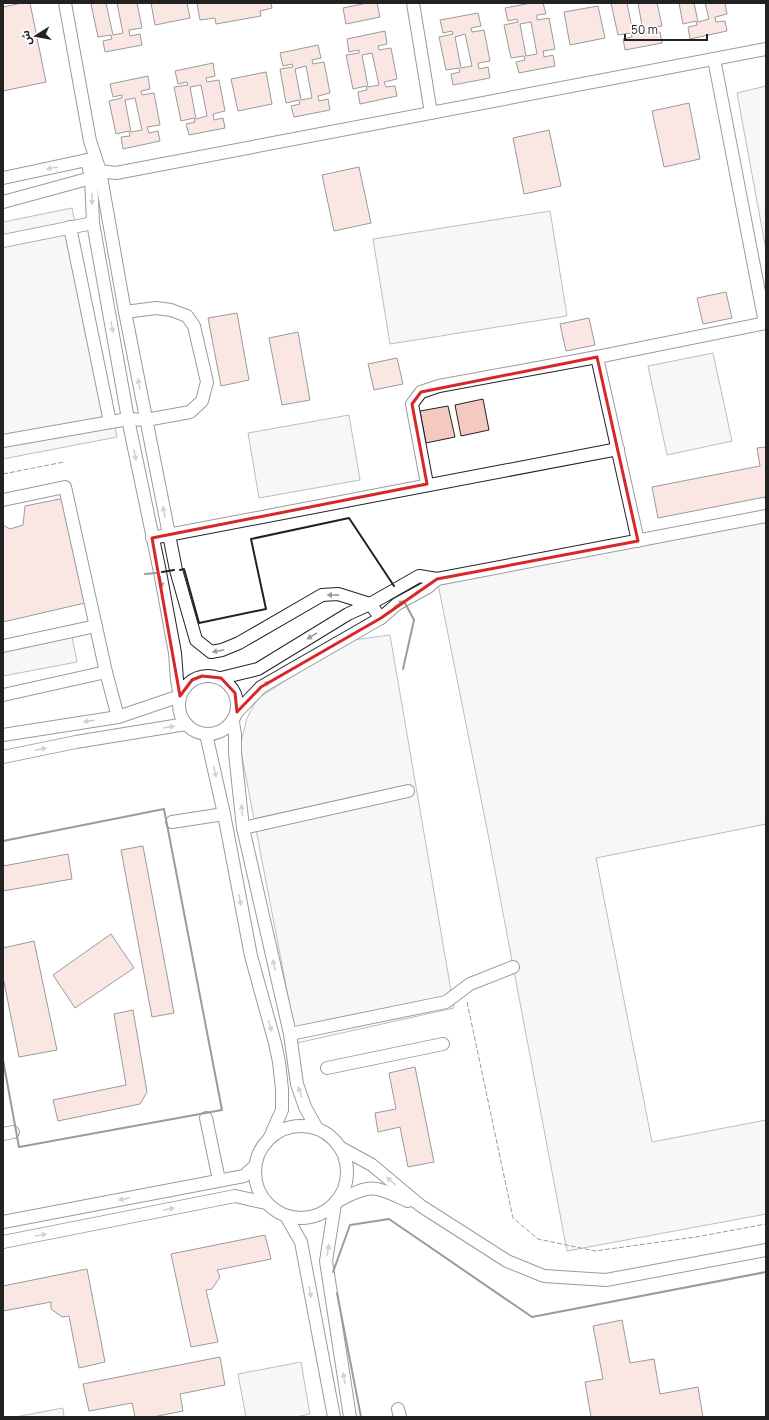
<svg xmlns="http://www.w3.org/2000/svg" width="769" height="1420" font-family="Manrope,'Noto Sans Arabic',sans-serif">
<rect width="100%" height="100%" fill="#fff"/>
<polygon fill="#eee" stroke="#6f6f6f" points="550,211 567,316 390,344 373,239"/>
<g fill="#ededed" stroke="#6f6f6f">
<polygon points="766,86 766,250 737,93"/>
<polygon points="72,208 117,437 3,459 3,222"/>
<polygon points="713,353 732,441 667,455 648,366"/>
<polygon points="349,415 360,480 259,498 248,433"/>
<polygon points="766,516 766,824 596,858 652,1142 766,1120 766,1214 567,1251 489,839 437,579"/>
<polygon points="390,635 454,1008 297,1043 240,746 247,718 257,699 311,664 353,640"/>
<polygon points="72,637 77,662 3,676 3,651"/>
<polygon points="301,1362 310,1414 296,1417 246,1417 238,1374"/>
<polygon points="63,1408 64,1417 15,1417"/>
</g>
<g fill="#f3c9c0" stroke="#222" fill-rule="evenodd">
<polygon points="22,3 30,3 46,82 3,91 3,7"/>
<polygon points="96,3 108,3 106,3 113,35 123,33 117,3 137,3 142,28 129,30 130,36 140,34 142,45 105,52 103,41 112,39 111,35 98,37 91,4"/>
<polygon points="151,3 187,3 190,18 155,25"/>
<polygon points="197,3 271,3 272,8 260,11 261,16 216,24 215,18 200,20"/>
<polygon points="367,3 377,3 380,17 346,24 343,8"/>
<path d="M531 3H543L546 14 537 15V20L549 18 555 49 543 51 544 57 553 55 555 66 519 73 516 62 525 60 524 56 511 58 504 25 518 22 517 19 508 21 505 8ZM531 22 537 54 526 56 520 24Z"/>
<polygon points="611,3 627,3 633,33 643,31 638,3 657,3 662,26 649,28 651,34 660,32 662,43 625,50 623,39 632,37 631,33 618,35"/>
<polygon points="679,3 694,3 698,22 709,19 705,3 725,3 727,14 715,17 716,22 725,21 727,31 690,39 688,27 697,25 696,21 683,24"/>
<polygon points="598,6 605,38 570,45 564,12"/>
<path d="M478 13 481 26 471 28 472 32 484 30 490 61 478 63 479 69 488 67 490 78 453 85 451 74 460 72 459 68 446 70 439 37 453 34 452 31 443 33 440 20ZM465 34 472 66 461 68 455 37Z"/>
<path d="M385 31 387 44 378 46 379 50 391 48 397 79 384 82 386 87 395 86 397 96 360 104 358 92 367 90 366 86 353 89 346 55 359 53V50L349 52 347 39ZM372 53 379 85 368 87 362 55Z"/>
<path d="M318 45 321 58 312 60 313 64 324 62 330 93 318 96 319 101 328 99 330 110 294 117 291 106 300 104 299 100 286 103 280 69 293 67 292 64 283 66 280 53ZM306 66 312 98 301 100 295 69Z"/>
<path d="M213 63 215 76 206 78 207 82 219 80 225 111 213 114 214 120 223 118 225 128 189 135 186 124 195 122 194 118 181 121 174 87 188 85 187 82 178 84 175 71ZM201 85 207 116 196 119 190 87Z"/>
<polygon points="266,72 272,104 238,111 231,79"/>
<path d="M148 76 150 89 141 91 142 95 154 93 160 125 147 127 149 133 158 131 160 141 123 149 121 137 130 136 129 131 116 134 109 101 122 98V95L113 97 110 84ZM135 98 142 130 131 132 125 100Z"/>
<polygon points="689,103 700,159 664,167 652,111"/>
<polygon points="549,130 561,186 524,194 513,138"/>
<polygon points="359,167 371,223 334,231 322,175"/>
<polygon points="726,292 732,318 703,324 697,298"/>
<polygon points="237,313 249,380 221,386 208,318"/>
<polygon points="589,318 595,345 566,351 560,324"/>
<polygon points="298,332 310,400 282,405 269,338"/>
<polygon points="397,358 403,384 374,390 368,364"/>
<polygon points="483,399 489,430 461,436 455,405"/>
<polygon points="448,406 455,437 426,443 420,411"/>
<polygon points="766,447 766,504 765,497 658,518 652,487 760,466 757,448"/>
<polygon points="65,498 85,603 3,622 3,525 10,529 23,525 25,506"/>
<polygon points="143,846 174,1013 152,1017 121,850"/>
<polygon points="68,854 72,879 3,891 3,866"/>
<polygon points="111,934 134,968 75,1008 53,975"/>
<polygon points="34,941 57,1050 19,1057 3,977 3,948"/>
<polygon points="133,1010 147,1092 140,1104 58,1121 53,1100 126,1085 114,1014"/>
<polygon points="415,1067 434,1162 408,1167 400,1127 378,1132 375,1113 396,1109 389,1073"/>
<polygon points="265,1235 271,1259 217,1270 220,1277 212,1289 206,1290 218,1342 191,1347 171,1254"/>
<polygon points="87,1269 105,1362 79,1368 69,1316 62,1317 51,1309 51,1302 3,1311 3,1286"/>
<polygon points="622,1320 630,1363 654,1359 660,1394 698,1387 703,1417 591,1417 585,1382 603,1379 593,1326"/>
<polygon points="220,1357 225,1385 180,1394 183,1411 153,1417 135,1417 132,1403 89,1411 83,1384"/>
</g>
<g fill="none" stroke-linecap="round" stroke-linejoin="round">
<g stroke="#222" stroke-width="14">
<g id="minor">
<polyline points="65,3 90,141 100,171 116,173 766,49"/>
<polyline points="413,3 431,113"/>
<polyline points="714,59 765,323"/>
<polyline points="3,178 87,160 100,171 125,312 176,570 196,640 211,652 222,650 239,643 322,595 338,594 370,604 381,618"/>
<polyline points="3,202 91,178 97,173"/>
<polyline points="70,227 110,422"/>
<polyline points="3,241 93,223"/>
<polyline points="597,357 638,541"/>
<polyline points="3,441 128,419 146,420 190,412 202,401 207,382 194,326 187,316 171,310 156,308 125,312"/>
<polyline points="427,484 412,404 421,392 439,386 597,357 766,323"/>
<polyline points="3,500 65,487 106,672 118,717"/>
<polyline points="152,538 618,449"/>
<polyline points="437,579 766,516"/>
<polyline points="3,646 96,626"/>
<circle cx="208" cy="705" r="29"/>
<polyline points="221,678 258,669 348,614 370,604 419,576 437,579 428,587 397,604 381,618 261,687 237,712"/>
<polyline points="3,695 106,672"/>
<polyline points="233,722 235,735 235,753 243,828 290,1034 297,1084 305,1107 316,1127"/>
<polyline points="206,734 224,814 251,956 275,1043 279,1062 282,1089 282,1110 270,1137"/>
<polyline points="3,735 118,717 180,696 177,680 175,653 160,572 128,419 93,223 91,178 87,160"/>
<polyline points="3,757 76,742 186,724"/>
<polyline points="172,822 224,814"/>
<polyline points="243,828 408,791"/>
<polyline points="290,1034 446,1002 470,984 513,967"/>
<polyline points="327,1068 443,1044"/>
<polyline points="206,1118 219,1180"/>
<circle cx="301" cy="1172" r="46"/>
<polyline points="3,1134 13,1132"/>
<polyline points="341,1148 372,1165 421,1206 507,1261 544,1276 606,1280 766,1250"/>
<path d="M338 1201C372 1183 374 1186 408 1201"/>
<polyline points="335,1204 326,1261 350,1417"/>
<polyline points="286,1216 301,1242 334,1417"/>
<polyline points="3,1222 244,1176 255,1166"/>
<polyline points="3,1242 235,1196 266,1203"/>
<polyline points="398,1409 400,1417"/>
</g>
</g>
<use href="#minor" stroke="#fff" stroke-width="12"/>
<g stroke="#222" stroke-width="1" stroke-dasharray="5 2" stroke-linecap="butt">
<polyline points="3,474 64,462"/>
<polyline points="467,1002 513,1218 538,1239 595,1251 696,1237 766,1224"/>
</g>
<g stroke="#222" stroke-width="2">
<polyline points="180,570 184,569 199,623 266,609 251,539 349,518 394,586"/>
<polyline points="162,572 174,570"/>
<polyline points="145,574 156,573"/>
<polyline points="403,669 414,620 405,603"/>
<polyline points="3,841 164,809 222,1110 19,1147 3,1060"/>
<polyline points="333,1272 350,1225 389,1219 532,1317 766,1272"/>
<polyline points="337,1293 361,1417"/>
</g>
</g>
<defs><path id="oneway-solid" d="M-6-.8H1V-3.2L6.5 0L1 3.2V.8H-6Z"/></defs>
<g fill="#9c9c9c">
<use href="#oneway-solid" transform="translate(52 168) rotate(168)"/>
<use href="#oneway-solid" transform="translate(92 199) rotate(87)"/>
<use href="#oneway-solid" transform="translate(112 327) rotate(80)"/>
<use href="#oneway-solid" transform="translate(139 384) rotate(-101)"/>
<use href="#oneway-solid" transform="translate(135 455) rotate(79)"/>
<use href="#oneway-solid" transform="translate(164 512) rotate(-101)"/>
<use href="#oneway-solid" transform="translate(161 582) rotate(80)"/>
<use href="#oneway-solid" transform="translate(333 595) rotate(-179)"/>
<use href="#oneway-solid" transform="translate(399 604) rotate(-32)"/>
<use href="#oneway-solid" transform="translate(312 636) rotate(148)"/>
<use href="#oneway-solid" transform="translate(218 651) rotate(169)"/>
<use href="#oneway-solid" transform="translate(265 685) rotate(-33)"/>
<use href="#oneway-solid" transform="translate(89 721) rotate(172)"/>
<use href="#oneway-solid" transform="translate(169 727) rotate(-9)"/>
<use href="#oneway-solid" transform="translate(41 749) rotate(-12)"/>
<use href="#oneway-solid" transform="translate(215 772) rotate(78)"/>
<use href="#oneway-solid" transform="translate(242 810) rotate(-96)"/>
<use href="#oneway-solid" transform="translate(240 900) rotate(79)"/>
<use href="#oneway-solid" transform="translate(274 965) rotate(-103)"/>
<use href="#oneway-solid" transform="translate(270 1026) rotate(74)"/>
<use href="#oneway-solid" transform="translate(300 1092) rotate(-109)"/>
<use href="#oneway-solid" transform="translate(391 1181) rotate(-140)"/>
<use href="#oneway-solid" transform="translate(124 1199) rotate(169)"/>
<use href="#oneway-solid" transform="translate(169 1209) rotate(-11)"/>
<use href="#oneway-solid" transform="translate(41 1235) rotate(-11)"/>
<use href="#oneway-solid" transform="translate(328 1250) rotate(-80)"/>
<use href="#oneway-solid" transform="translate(310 1292) rotate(79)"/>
<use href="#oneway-solid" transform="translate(344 1378) rotate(-99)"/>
</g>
<path d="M0 0H769V1420H0ZM597 357 638 541 437 579 381 618 261 687 237 712 235 693 221 678 202 676 192 680 180 696 152 538 427 484 412 404 421 392Z" fill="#fff" fill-opacity=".55" fill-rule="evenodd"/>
<path fill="none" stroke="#d62828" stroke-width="3" stroke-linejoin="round" d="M597 357 638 541 437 579 381 618 261 687 237 712 235 693 221 678 202 676 192 680 180 696 152 538 427 484 412 404 421 392Z"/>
<rect width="769" height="1420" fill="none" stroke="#222222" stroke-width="8"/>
<g transform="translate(36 36) rotate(259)" stroke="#ffffff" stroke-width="3" paint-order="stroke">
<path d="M0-3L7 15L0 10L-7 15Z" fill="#222222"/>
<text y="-6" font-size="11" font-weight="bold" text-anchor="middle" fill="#222222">ش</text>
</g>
<path d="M625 34v6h82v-6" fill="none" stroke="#222222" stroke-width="2"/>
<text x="631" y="34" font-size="12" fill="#222222" stroke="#ffffff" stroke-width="3" paint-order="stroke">50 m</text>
</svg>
